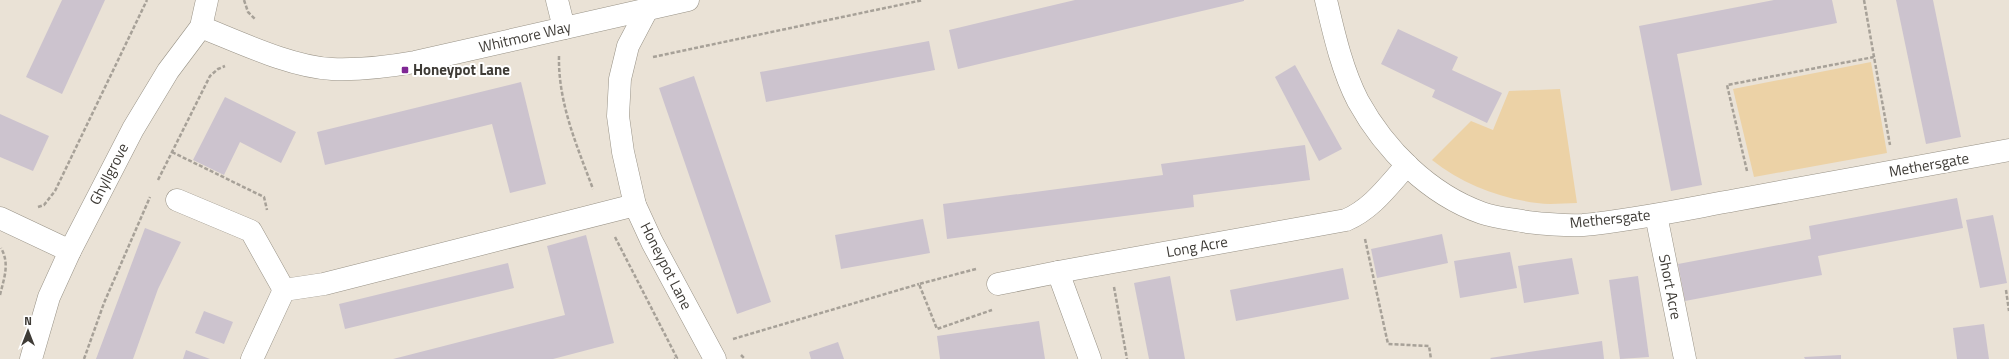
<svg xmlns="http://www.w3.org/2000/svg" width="2009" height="359" font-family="'Titillium Web',sans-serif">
<rect width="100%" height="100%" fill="#eae2d6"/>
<g fill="#ecd2a6">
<polygon points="1871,62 1887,153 1754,177 1733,89"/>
<path d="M1560 89 1577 203C1564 203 1550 205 1537 203 1499 198 1462 184 1432 160L1471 121 1493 130 1509 91Z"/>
</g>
<g fill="#ccc3ce">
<polygon points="62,0 105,0 62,94 26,77"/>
<polygon points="1075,0 1244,0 1244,1 958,69 949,30"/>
<polygon points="1774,0 1832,0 1837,23 1677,54 1702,185 1671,191 1639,26"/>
<polygon points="1896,0 1933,0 1961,137 1926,144"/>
<polygon points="1398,29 1458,57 1452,70 1502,93 1487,123 1432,97 1435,90 1381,64"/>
<polygon points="929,41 935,70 766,102 760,72"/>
<polygon points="1295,65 1342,149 1319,161 1275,77"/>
<polygon points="694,76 771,302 737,314 659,88"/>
<polygon points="521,82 546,184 510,193 492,124 325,165 317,132"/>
<polygon points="225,97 296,132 281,163 240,142 224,175 193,160"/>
<polygon points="0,114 49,136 33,171 0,157"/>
<polygon points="1305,145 1310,180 1193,195 1194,207 947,239 943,204 1163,175 1161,164"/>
<polygon points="1957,198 1963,228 1818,256 1822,275 1685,301 1678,264 1811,239 1809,226"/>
<polygon points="1993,215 2007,283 1980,288 1966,220"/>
<polygon points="923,219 930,253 841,269 835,235"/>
<polygon points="145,228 181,242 158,289 133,359 96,359"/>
<polygon points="1442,234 1448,263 1377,278 1371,249"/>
<polygon points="586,235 614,343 553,359 393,359 565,315 547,246"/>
<polygon points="1510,252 1517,288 1460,298 1454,261"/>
<polygon points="1572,258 1579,294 1524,303 1518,266"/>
<polygon points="508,263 514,288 345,329 339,304"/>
<polygon points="1343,268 1349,299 1236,321 1230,290"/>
<polygon points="1170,276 1185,359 1149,359 1134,283"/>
<polygon points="1638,276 1649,357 1620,359 1609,280"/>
<polygon points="204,311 233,322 224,344 195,333"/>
<polygon points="1039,321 1045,359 940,359 937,336"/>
<polygon points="1984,324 1989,359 1957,359 1953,328"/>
<polygon points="1602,341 1604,359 1491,359 1490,358"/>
<polygon points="838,342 844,359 811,359 809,352"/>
<polygon points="186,350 210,359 183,359"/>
<polygon points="1841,355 1841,359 1805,359 1804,357"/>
</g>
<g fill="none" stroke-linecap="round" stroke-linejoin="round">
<g stroke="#989286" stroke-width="23">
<g id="minor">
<polyline points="557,0 564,28"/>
<path d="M1326 0C1334 34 1342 70 1358 101 1385 150 1429 194 1482 213 1496 218 1512 219 1527 222 1545 224 1565 226 1583 225 1635 220 1686 209 1736 200 1827 183 1918 167 2009 150"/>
<polyline points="648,8 628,46 620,79 618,116 623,152 635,205 652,242 715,359"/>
<path d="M201 27C239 42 291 67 332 69 360 70 387 67 415 62L688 0"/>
<polyline points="177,200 251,231 284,290"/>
<polyline points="1656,215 1685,359"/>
<polyline points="0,218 70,251"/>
<polyline points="998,284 1058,272"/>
<polyline points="31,359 49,297 70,251 133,129 168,71 201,27 207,0"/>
<polyline points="252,359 284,290 324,284 635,205"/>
<path d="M1090 359 1058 272 1346 220C1372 209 1388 186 1407 165"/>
</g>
</g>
<g stroke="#a7a198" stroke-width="2.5" stroke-dasharray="4 2" stroke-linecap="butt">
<polyline points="244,0 248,12 255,19"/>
<polyline points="1864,0 1874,57"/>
<path d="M559 56C558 103 577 146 593 189"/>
<polyline points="653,57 923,0"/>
<polyline points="172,152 264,197 267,210"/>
<polyline points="1747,171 1727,85 1874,57 1890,145"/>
<polyline points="158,180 210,76 218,69 225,66"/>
<polyline points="38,207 44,205 55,191 147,0"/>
<polyline points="615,237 677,358 674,359"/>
<polyline points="1365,239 1388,344 1429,346 1431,359"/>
<polyline points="976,269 919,284 937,329 992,310"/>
<polyline points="1114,287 1127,359"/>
<polyline points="2006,290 2009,311"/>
<path d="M0 295C4 278 10 264 1 248"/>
<polyline points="733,339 919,284"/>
<polyline points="741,355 745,359"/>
<polyline points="84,359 104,303 150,197"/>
</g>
<use href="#minor" stroke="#fff" stroke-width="22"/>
</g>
<rect fill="#7f2794" stroke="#fff" stroke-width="1.5" x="401" y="66" width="8" height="8" rx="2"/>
<g text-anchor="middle" stroke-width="4" stroke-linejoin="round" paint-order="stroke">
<g font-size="15" fill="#3e3b36" stroke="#fff">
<text transform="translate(525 37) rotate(-13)" y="5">Whitmore Way</text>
<text transform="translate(1929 165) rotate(-10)" y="5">Methersgate</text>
<text transform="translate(109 174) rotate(-63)" y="5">Ghyllgrove</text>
<text transform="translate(1610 219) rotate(-6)" y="5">Methersgate</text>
<text transform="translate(1197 247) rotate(-10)" y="5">Long Acre</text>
<text transform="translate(666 266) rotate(63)" y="5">Honeypot Lane</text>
<text transform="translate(1670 287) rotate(79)" y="5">Short Acre</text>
</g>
<g font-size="15" font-weight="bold" fill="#3e3b36" stroke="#fff" text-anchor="start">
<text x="413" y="75">Honeypot Lane</text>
</g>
</g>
<g transform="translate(28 331)" stroke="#ffffff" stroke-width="3" paint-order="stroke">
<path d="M0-3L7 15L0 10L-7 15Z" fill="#3e3b36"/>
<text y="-6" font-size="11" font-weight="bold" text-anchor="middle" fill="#3e3b36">N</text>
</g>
</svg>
